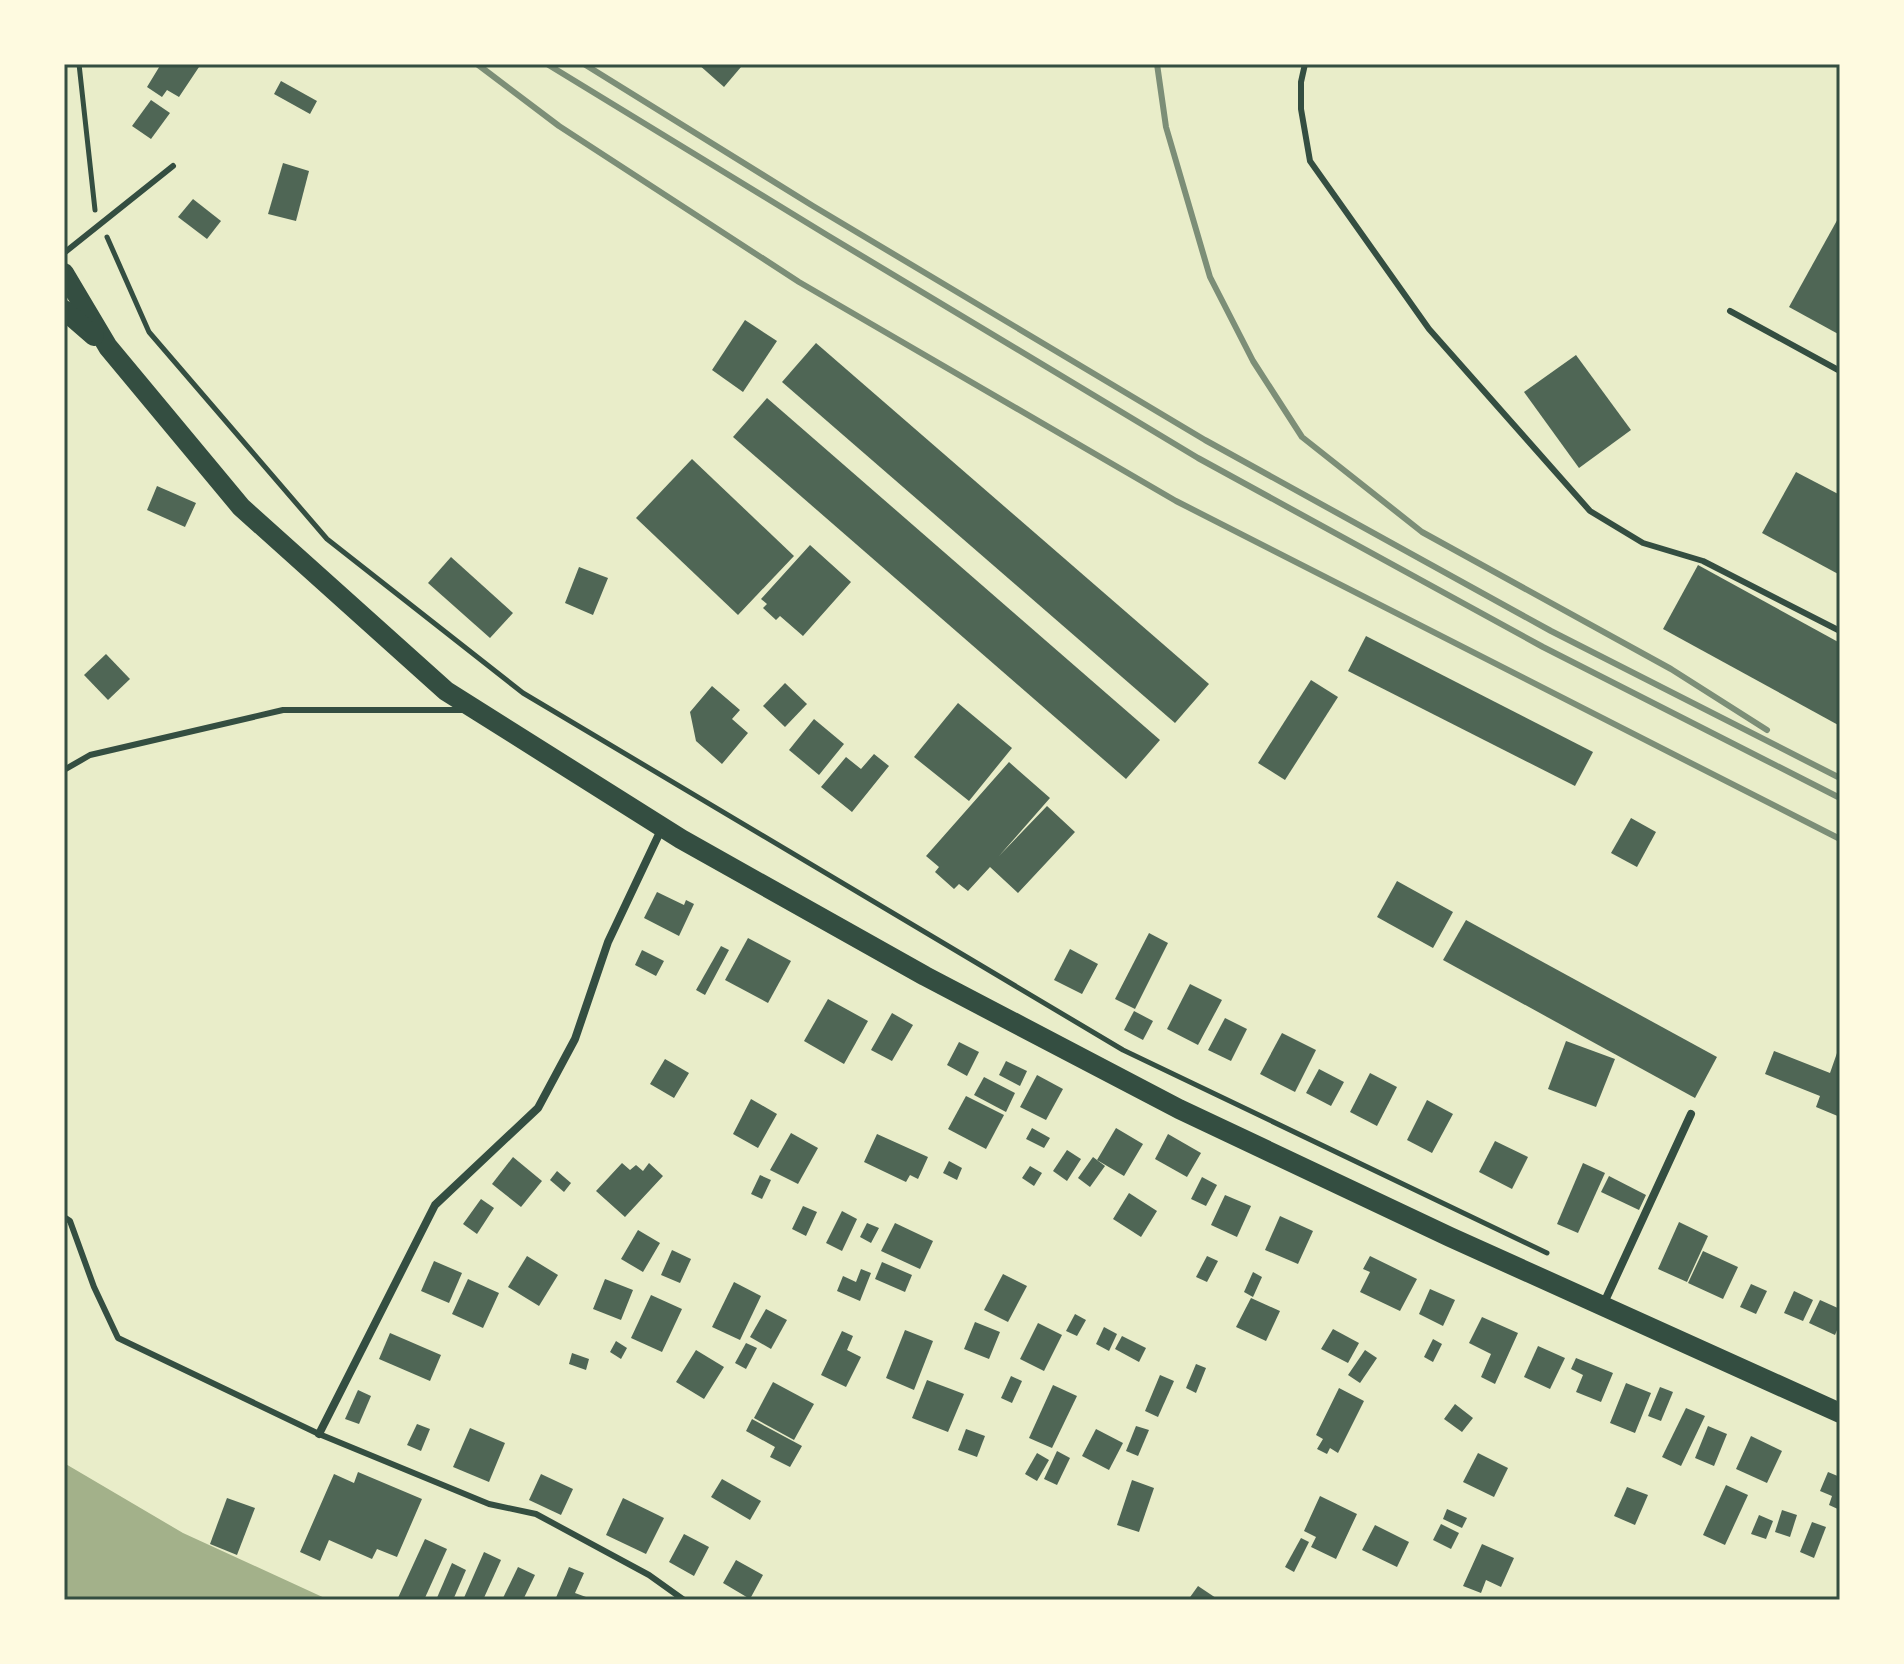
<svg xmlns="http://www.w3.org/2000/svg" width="1904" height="1664" font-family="'DM Sans',sans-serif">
<rect width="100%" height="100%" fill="#e9edc9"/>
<polygon fill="#a3b18a" points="64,1463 183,1533 329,1600 64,1600"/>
<g fill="#4f6655">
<polygon points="161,64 201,64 179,97 167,90 162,97 147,87"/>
<polygon points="698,64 738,64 741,67 724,87"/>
<polygon points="281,81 317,101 310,114 274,94"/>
<polygon points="151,100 170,113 151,139 132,126"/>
<polygon points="283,163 309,171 296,221 268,214"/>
<polygon points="193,199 221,221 207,239 178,217"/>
<polygon points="1840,215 1840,335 1789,307"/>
<polygon points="745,320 777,341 743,392 712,370"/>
<polygon points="816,343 1209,684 1175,723 782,382"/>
<polygon points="1576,355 1631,430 1579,468 1524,392"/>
<polygon points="767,398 1160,740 1126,779 733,437"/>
<polygon points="692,459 794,556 738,615 636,518"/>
<polygon points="1796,472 1840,495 1840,575 1762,533"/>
<polygon points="157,486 196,503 185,527 147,510"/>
<polygon points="810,545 851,582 803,636 780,616 776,620 763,608 767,604 761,599"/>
<polygon points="451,557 513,613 490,638 428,583"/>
<polygon points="1698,565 1840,643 1840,726 1663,629"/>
<polygon points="579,567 608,578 593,615 565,603"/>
<polygon points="1366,636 1593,752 1575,786 1348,671"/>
<polygon points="106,654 130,679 108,700 84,675"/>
<polygon points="1311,680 1338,697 1285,780 1258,763"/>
<polygon points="785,683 807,704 785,727 763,706"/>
<polygon points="712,686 740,710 732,719 748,733 722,764 696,741 690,712"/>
<polygon points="958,703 1012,748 969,801 914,757"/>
<polygon points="814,719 844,744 819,775 789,750"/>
<polygon points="874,754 889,766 852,812 821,787 846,757 861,769"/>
<polygon points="1009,762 1050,798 999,856 1047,806 1075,832 1018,893 990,867 968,891 959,884 954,889 935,872 939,867 926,856"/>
<polygon points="1631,818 1656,832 1637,867 1611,853"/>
<polygon points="1397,881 1453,912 1433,948 1377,917"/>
<polygon points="657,892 684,905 686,900 694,904 679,936 644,918"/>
<polygon points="1466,920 1717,1057 1695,1098 1443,960"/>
<polygon points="1149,933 1168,943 1135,1009 1115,999"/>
<polygon points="748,938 791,961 768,1003 725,980"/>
<polygon points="721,946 729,950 705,995 696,990"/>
<polygon points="1070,949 1098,964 1082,994 1054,980"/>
<polygon points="642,950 664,961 656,976 635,965"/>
<polygon points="1190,984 1222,1000 1198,1045 1167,1029"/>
<polygon points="828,999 868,1021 844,1064 804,1041"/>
<polygon points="1134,1011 1153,1021 1143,1040 1124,1030"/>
<polygon points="892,1013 913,1025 892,1061 871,1050"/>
<polygon points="1225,1018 1247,1029 1231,1061 1208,1050"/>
<polygon points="1282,1033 1316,1050 1295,1092 1260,1074"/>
<polygon points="1566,1041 1615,1059 1596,1107 1548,1089"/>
<polygon points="959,1042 979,1052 967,1076 947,1065"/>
<polygon points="1774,1051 1830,1073 1837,1053 1840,1054 1840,1117 1816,1107 1820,1096 1765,1074"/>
<polygon points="665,1059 689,1073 674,1098 650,1084"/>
<polygon points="1006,1061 1027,1071 1020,1086 999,1075"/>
<polygon points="1319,1069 1344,1082 1331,1106 1306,1093"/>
<polygon points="1370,1073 1397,1087 1377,1126 1350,1112"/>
<polygon points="1037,1075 1063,1089 1046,1120 1020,1107"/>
<polygon points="984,1077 1015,1093 1006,1112 974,1095"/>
<polygon points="966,1096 1004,1115 986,1149 948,1129"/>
<polygon points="751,1099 777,1114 758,1148 733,1134"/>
<polygon points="1427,1100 1453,1114 1432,1153 1407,1140"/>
<polygon points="1032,1128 1050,1138 1044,1148 1026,1139"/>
<polygon points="1116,1128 1143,1144 1124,1176 1097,1160"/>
<polygon points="791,1133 818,1148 798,1184 770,1170"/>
<polygon points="877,1134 928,1157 918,1179 910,1175 906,1182 864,1162"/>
<polygon points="1168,1134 1201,1153 1187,1177 1155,1159"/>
<polygon points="1495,1141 1528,1157 1512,1189 1479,1172"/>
<polygon points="1067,1150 1081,1159 1067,1181 1053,1171"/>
<polygon points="513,1157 542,1181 521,1207 492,1184"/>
<polygon points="1093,1157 1105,1166 1090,1187 1078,1178"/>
<polygon points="949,1161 962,1168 957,1180 943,1173"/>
<polygon points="622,1163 630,1170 636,1165 643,1171 649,1163 663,1176 625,1217 596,1191"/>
<polygon points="1583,1163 1605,1173 1578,1233 1557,1224"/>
<polygon points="1030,1166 1042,1173 1034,1186 1022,1178"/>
<polygon points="557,1171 571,1183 564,1192 550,1180"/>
<polygon points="760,1175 771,1180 762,1199 751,1194"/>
<polygon points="1609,1176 1646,1195 1639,1210 1601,1192"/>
<polygon points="1202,1177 1217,1185 1206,1206 1191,1199"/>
<polygon points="1129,1193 1157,1211 1141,1237 1113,1219"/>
<polygon points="1225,1195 1251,1206 1237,1237 1211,1225"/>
<polygon points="481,1199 494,1208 477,1234 463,1224"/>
<polygon points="803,1206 817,1212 806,1236 792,1229"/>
<polygon points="842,1211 857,1219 842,1251 826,1243"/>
<polygon points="1280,1216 1313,1231 1298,1264 1265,1250"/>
<polygon points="1679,1222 1708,1236 1687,1282 1658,1269"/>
<polygon points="867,1223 879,1228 871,1243 860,1237"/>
<polygon points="895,1223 933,1241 920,1269 881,1251"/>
<polygon points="638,1230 660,1243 643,1272 621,1259"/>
<polygon points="672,1250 691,1259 680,1283 661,1275"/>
<polygon points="1703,1251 1738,1267 1723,1299 1688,1283"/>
<polygon points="527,1256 558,1275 539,1306 508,1287"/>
<polygon points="1207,1256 1218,1261 1207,1282 1196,1277"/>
<polygon points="1370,1256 1417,1279 1400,1311 1360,1292 1370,1272 1363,1269"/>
<polygon points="434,1261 462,1273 449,1303 421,1291"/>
<polygon points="882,1262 912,1275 905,1292 875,1279"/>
<polygon points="861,1269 871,1273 860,1301 837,1291 843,1276 856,1282"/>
<polygon points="1253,1272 1262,1277 1253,1297 1244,1292"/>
<polygon points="1003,1274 1027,1286 1008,1322 984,1310"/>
<polygon points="468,1279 499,1293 483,1328 452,1314"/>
<polygon points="605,1279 633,1290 621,1320 593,1309"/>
<polygon points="734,1282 761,1296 740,1340 712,1327"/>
<polygon points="1751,1284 1767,1291 1756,1314 1740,1307"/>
<polygon points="1430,1289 1455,1300 1443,1326 1419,1314"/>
<polygon points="1794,1291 1813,1300 1803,1321 1784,1313"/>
<polygon points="651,1295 682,1309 662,1352 631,1338"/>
<polygon points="1251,1298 1280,1311 1266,1341 1236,1327"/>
<polygon points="1820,1300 1840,1309 1840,1323 1835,1335 1809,1323"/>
<polygon points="766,1309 787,1320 771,1349 750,1337"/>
<polygon points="1075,1314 1086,1320 1077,1336 1066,1331"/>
<polygon points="1482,1317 1518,1333 1495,1384 1481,1377 1491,1354 1469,1343"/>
<polygon points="975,1322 1000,1332 989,1359 964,1349"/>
<polygon points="1038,1323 1062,1335 1044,1371 1020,1359"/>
<polygon points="1104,1327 1117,1334 1109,1351 1096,1344"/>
<polygon points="1333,1329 1359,1343 1348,1363 1321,1349"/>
<polygon points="905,1330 933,1341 914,1390 886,1378"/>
<polygon points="842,1331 853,1336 847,1350 861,1357 846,1387 821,1375"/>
<polygon points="390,1333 441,1355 430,1381 379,1359"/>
<polygon points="1122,1336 1146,1348 1139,1362 1115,1349"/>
<polygon points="1433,1339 1442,1344 1433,1362 1424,1357"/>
<polygon points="616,1341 627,1348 621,1359 610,1352"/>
<polygon points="746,1343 757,1348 746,1369 735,1363"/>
<polygon points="1538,1346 1565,1358 1550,1389 1524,1377"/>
<polygon points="696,1350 724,1367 704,1399 676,1382"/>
<polygon points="1365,1350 1377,1358 1360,1383 1348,1375"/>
<polygon points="572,1353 589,1359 586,1370 569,1364"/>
<polygon points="1576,1358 1613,1373 1601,1402 1576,1392 1583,1375 1571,1369"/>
<polygon points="1196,1364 1206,1368 1196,1393 1186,1388"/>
<polygon points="1160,1375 1174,1381 1158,1417 1145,1411"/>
<polygon points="1011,1376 1022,1381 1012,1403 1001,1398"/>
<polygon points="927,1380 964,1394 948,1432 912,1418"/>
<polygon points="773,1382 814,1404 794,1440 754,1418"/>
<polygon points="1626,1383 1651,1393 1635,1433 1610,1423"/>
<polygon points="1053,1385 1077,1396 1052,1448 1029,1438"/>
<polygon points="1660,1387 1673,1392 1661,1421 1648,1416"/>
<polygon points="1339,1388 1364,1401 1338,1453 1330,1448 1327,1454 1317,1449 1323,1439 1316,1435"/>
<polygon points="358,1390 371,1396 359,1424 345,1419"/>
<polygon points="1455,1404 1473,1418 1462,1432 1444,1419"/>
<polygon points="1686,1408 1705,1416 1681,1466 1662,1457"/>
<polygon points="752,1419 802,1446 790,1467 770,1457 775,1447 746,1431"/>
<polygon points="417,1424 430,1429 421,1451 407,1445"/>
<polygon points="1136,1426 1149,1430 1138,1456 1126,1451"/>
<polygon points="1708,1426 1727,1434 1714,1466 1695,1458"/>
<polygon points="470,1428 505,1443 489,1482 453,1467"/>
<polygon points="966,1429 985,1436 977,1457 958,1450"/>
<polygon points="1096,1429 1123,1443 1109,1470 1082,1456"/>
<polygon points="1751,1436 1782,1451 1767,1483 1736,1469"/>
<polygon points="1057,1451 1070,1458 1057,1485 1044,1479"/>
<polygon points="1037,1453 1049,1460 1037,1481 1025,1474"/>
<polygon points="1478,1453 1508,1468 1494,1497 1463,1482"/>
<polygon points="358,1472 422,1499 397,1557 377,1549 372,1559 329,1540 320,1561 300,1552 334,1474 354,1483"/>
<polygon points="1828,1472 1840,1477 1840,1510 1829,1505 1832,1496 1820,1491"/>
<polygon points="541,1474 573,1489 561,1515 529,1500"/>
<polygon points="722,1479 761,1501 750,1520 711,1497"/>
<polygon points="1132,1480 1154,1488 1139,1532 1117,1525"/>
<polygon points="1726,1485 1748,1495 1725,1545 1703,1535"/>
<polygon points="1627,1487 1648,1495 1635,1525 1614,1516"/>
<polygon points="1320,1496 1357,1514 1336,1559 1311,1547 1316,1537 1304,1531"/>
<polygon points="227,1498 255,1508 237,1555 210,1544"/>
<polygon points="623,1498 664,1518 646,1554 606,1535"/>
<polygon points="1447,1509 1467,1518 1462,1528 1443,1519"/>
<polygon points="1782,1510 1797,1515 1790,1537 1775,1532"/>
<polygon points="1759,1515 1773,1521 1766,1539 1751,1534"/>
<polygon points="1812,1522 1826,1527 1814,1558 1800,1552"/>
<polygon points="1441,1524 1459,1533 1451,1549 1433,1540"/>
<polygon points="1375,1525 1409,1542 1397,1567 1362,1550"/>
<polygon points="684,1534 709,1547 694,1576 669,1562"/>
<polygon points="1301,1538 1309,1542 1294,1572 1285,1567"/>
<polygon points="425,1539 447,1549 424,1600 397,1600"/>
<polygon points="1482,1544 1514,1558 1501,1587 1486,1580 1481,1593 1463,1586"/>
<polygon points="484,1552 501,1560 483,1600 463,1600"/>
<polygon points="736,1560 763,1575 750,1599 723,1583"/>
<polygon points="452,1563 466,1570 453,1600 436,1600"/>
<polygon points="518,1567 535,1575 523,1600 502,1600"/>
<polygon points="569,1567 584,1573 575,1593 586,1597 584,1600 555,1600"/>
<polygon points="1198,1586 1219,1600 1188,1600"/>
</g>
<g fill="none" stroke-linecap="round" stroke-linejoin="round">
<g stroke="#344e41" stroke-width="5">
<polyline points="79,64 95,210"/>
<polyline points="107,237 149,332 327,539 523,693 1123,1050 1547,1253"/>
</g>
<g stroke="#344e41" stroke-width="6">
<polyline points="1305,64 1301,82 1301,109 1310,161 1429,329 1590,511 1643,543 1703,561 1840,631"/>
<polyline points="64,253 173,166"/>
<polyline points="1730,311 1840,371"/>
<polyline points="64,770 90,755 283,710 465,710"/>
<polyline points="64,1217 70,1221 94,1287 118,1338 319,1434 489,1504 536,1514 649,1575 684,1600"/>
</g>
<g stroke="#344e41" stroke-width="8">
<polyline points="1603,1305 1691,1114"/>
<polyline points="319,1434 435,1205 538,1108 575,1039 608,942 661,830"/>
</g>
<g stroke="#344e41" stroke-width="20">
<polyline points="64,273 108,347 241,507 446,691 681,839 925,976 1179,1109 1450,1237 1840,1413"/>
<polyline points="64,310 94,336"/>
</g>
<g stroke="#7c8e77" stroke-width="6">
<polyline points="477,64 559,126 799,282 1176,501 1840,839"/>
<polyline points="547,64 827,235 1198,458 1543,647 1840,798"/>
<polyline points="584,64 813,206 1205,440 1551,631 1840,778"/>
<polyline points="1157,64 1166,127 1210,277 1253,361 1302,437 1422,532 1671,669 1767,730"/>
</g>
</g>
<rect width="1904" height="1664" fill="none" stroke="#fefae0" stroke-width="132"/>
<rect x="66" y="66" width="1772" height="1532" fill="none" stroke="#344e41" stroke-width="3"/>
</svg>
